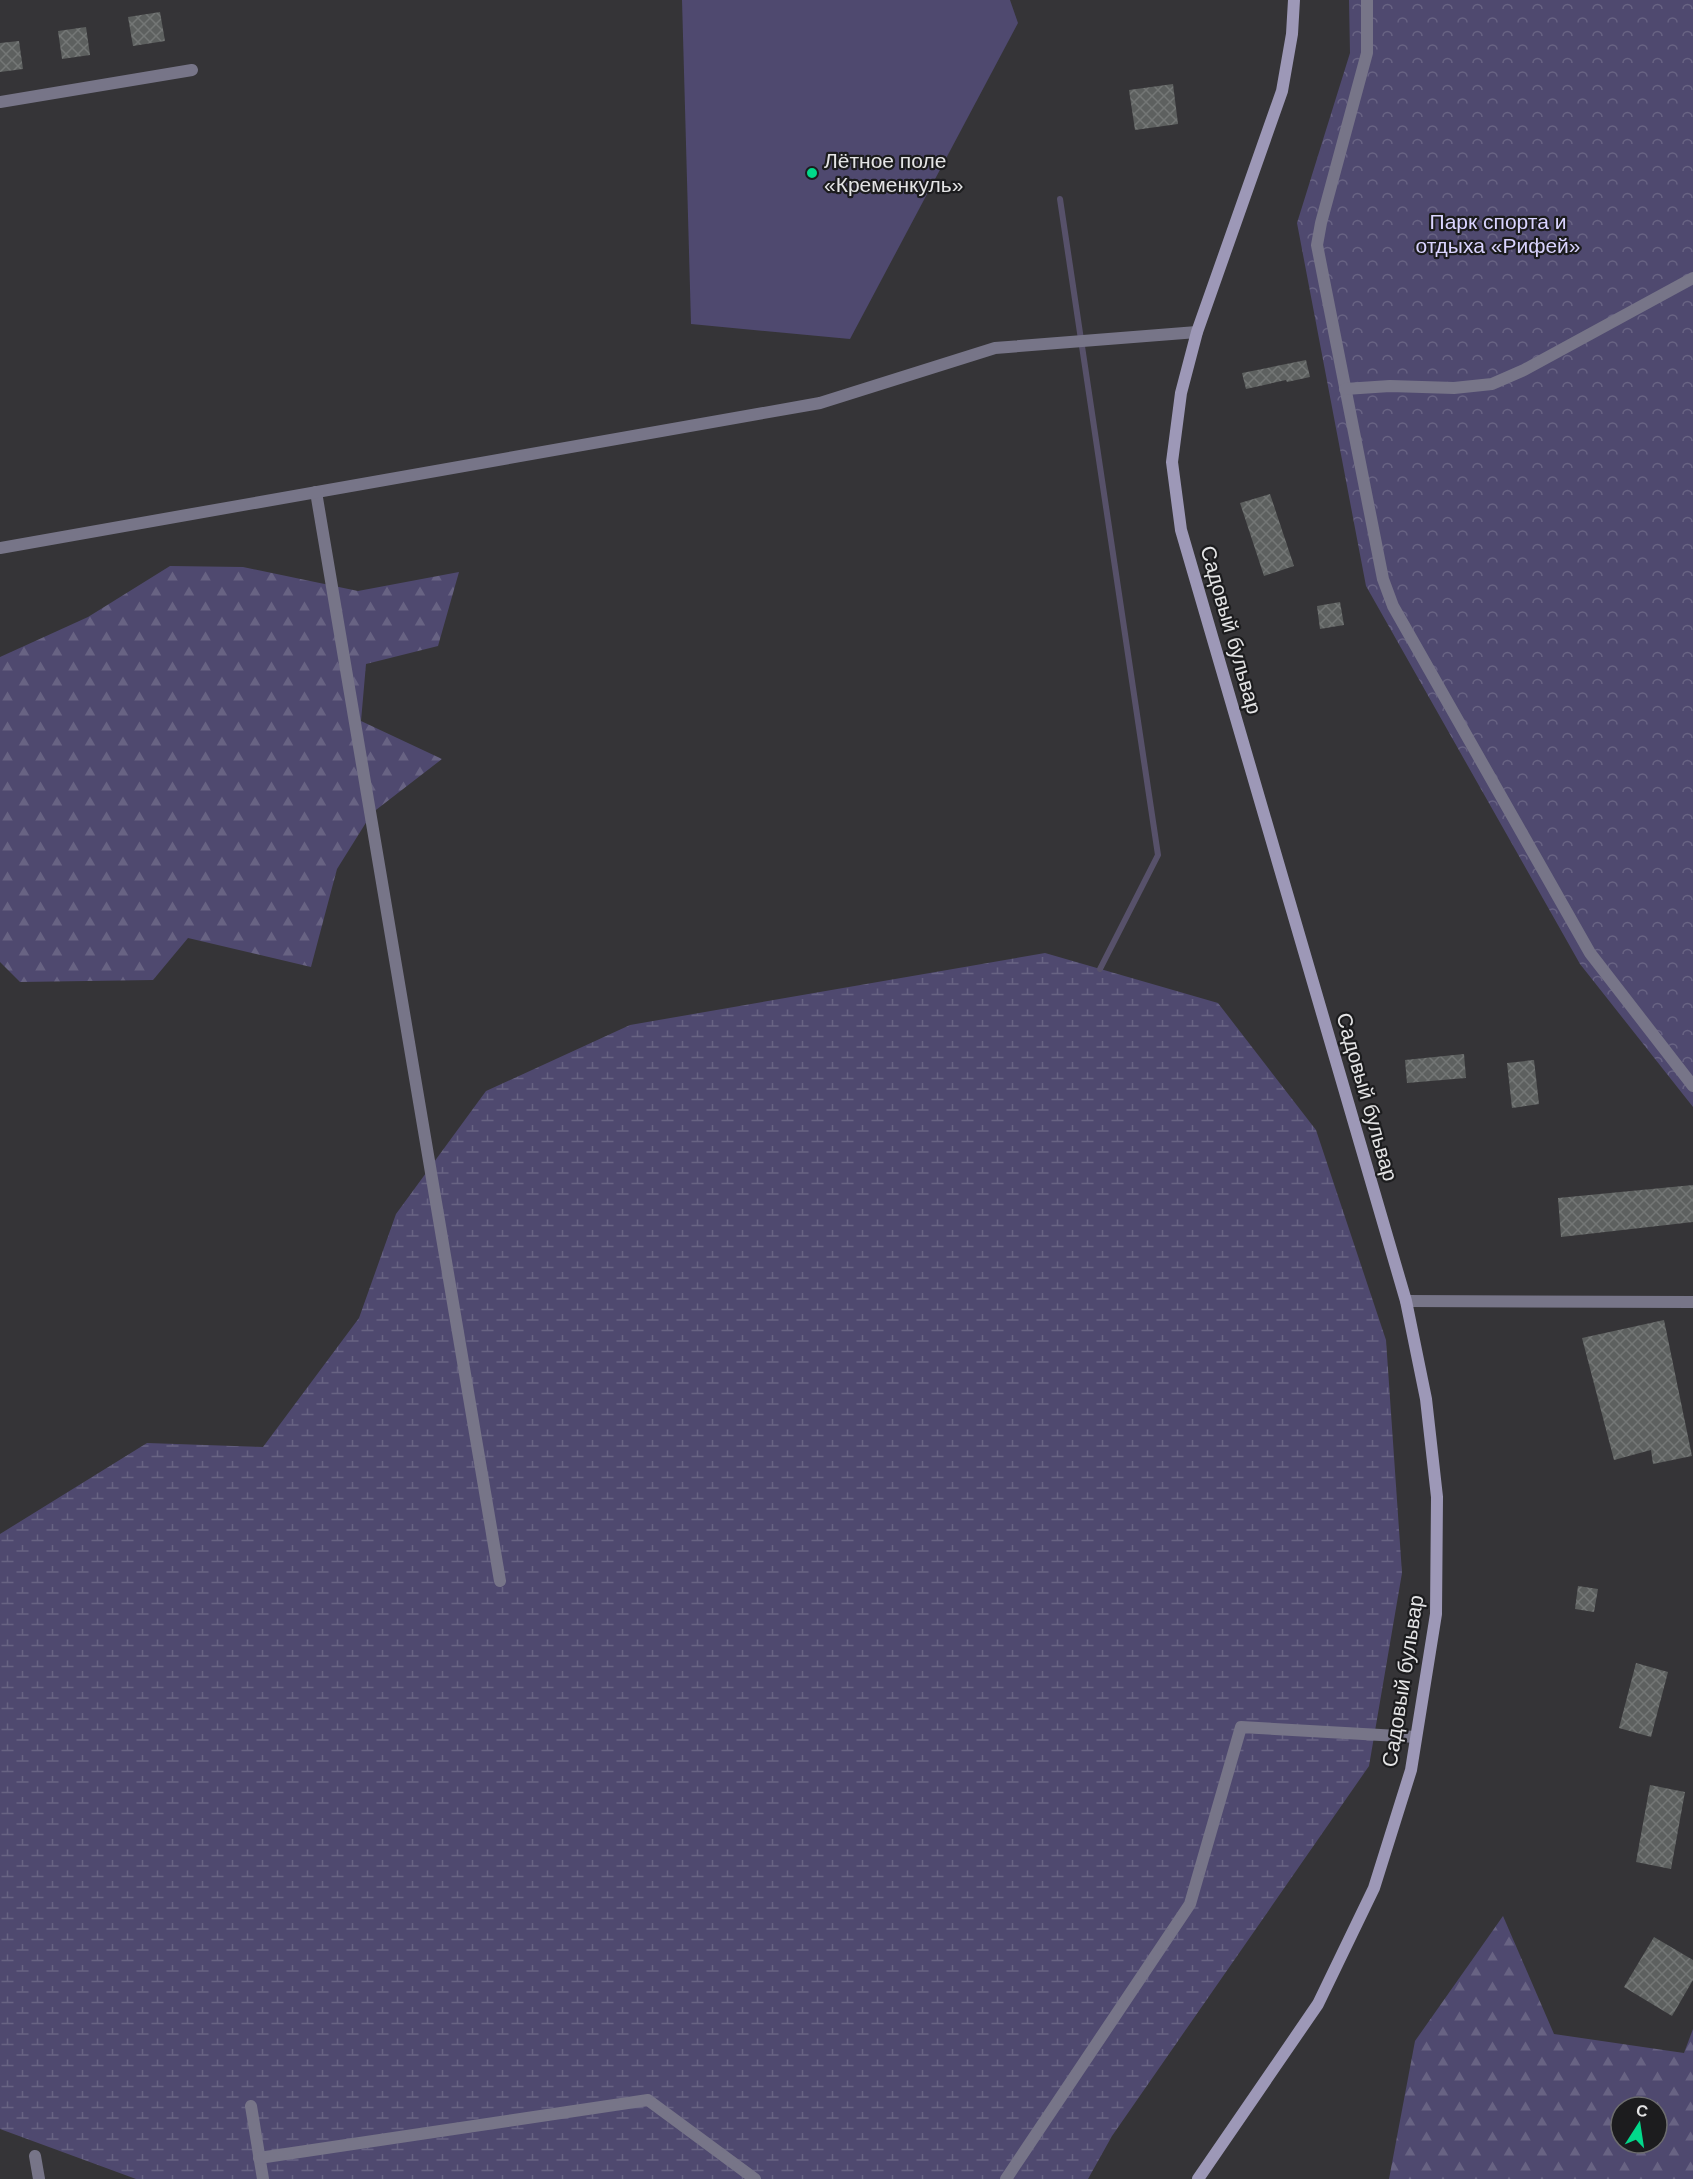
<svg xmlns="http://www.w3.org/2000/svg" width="1693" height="2179" font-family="Helvetica,sans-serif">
<defs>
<pattern id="forest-firs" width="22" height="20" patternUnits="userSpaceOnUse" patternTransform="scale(1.5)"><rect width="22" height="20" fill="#4f496f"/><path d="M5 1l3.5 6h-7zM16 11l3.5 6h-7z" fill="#686383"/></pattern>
<pattern id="wetland-marsh" width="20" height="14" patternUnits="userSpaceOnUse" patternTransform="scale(1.5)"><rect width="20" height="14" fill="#4f496f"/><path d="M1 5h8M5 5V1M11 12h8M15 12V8" fill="none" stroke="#686383"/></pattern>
<pattern id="park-crowns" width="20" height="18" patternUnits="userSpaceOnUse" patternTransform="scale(1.5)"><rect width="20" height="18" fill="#4f496f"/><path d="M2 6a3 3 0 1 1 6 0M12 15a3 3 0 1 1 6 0" fill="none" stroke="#686383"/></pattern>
<pattern id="building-cross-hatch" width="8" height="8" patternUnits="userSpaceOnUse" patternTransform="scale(1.5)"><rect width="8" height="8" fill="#5d605f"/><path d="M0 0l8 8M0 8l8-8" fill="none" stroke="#747776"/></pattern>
</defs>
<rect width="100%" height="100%" fill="#353437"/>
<g fill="url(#forest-firs)" fill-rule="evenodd">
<polygon points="170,566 243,567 358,591 459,572 438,646 366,664 361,721 442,759 372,813 337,869 311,967 188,938 153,980 20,982 0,962 0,657 88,617"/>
<path d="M1503 1916 1554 2034 1684 2053 1693 2029V2179H1389L1415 2041ZM1621 2107H1657V2143H1621Z"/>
</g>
<polygon fill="url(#wetland-marsh)" points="1045,953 1218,1003 1316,1130 1386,1340 1402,1573 1369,1766 1112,2136 1088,2179 136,2179 0,2129 0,1534 147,1443 263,1447 359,1318 396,1214 486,1091 630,1025"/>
<polygon fill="url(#park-crowns)" points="1349,0 1693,0 1693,1107 1580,964 1366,586 1297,223 1350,53"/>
<polygon fill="#4f496f" points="682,0 1010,0 1018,23 850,339 691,324"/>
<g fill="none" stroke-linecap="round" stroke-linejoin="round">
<polyline stroke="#57516a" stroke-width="6" points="1060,199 1158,855 1100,969"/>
</g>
<g fill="url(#building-cross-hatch)">
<polygon points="160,12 165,41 133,46 128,17"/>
<polygon points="86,27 90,55 62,59 58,31"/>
<polygon points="19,41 23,69 0,72 0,43"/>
<polygon points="1173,84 1178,124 1135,130 1129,90"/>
<polygon points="1306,360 1310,377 1287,382 1286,380 1246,389 1242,373"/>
<polygon points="1270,494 1294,566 1264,576 1240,503"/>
<polygon points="1340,602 1344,625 1320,629 1317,606"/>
<polygon points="1464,1054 1466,1078 1407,1083 1405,1060"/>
<polygon points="1534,1060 1539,1104 1512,1108 1507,1063"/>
<polygon points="1693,1185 1693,1222 1561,1237 1558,1198"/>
<polygon points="1664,1320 1692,1456 1653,1464 1651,1450 1614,1460 1582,1338"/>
<polygon points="1578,1586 1598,1589 1594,1612 1575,1609"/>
<polygon points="1636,1663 1668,1672 1651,1737 1619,1728"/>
<polygon points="1650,1785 1685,1792 1671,1869 1636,1862"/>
<polygon points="1654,1937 1693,1960 1693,1980 1672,2016 1624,1987"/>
</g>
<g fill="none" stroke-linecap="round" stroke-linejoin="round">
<g stroke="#777588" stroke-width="12">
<polyline points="1367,0 1367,53 1321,223 1317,245 1383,579 1393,606 1590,953 1693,1086"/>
<polyline points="1345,389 1390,386 1454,388 1492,384 1524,370 1693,278"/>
<polyline points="316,492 500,1581"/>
<polyline points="1406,1301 1693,1302"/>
<polyline points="251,2106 263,2179"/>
<polyline points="35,2156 39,2179"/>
<polyline points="259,2158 648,2100 755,2179"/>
<polyline points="1006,2179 1190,1904 1241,1727 1416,1737"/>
</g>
<g stroke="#777588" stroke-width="12">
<polyline points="0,102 192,70"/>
<polyline points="0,548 820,403 995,348 1197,332"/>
</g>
<polyline stroke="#9d98b7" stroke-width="12" points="1198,2179 1318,2004 1374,1888 1411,1770 1436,1614 1437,1497 1426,1399 1406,1301 1181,530 1172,462 1181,393 1197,332 1282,91 1292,34 1294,0"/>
</g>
<circle fill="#02d98b" stroke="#1c1c1e" stroke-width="2" cx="812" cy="173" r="6"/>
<g text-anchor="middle" stroke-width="4.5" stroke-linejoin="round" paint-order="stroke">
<g font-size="21" fill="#e4e4e5" stroke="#1c1c1e" text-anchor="start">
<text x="824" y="168">Лётное поле<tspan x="824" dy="24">«Кременкуль»</tspan></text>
</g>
<g font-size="21" fill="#dad4ff" stroke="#1c1c1e">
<text x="1498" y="229">Парк спорта и<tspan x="1498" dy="24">отдыха «Рифей»</tspan></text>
</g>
<g font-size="21" fill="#e4e4e5" stroke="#1c1c1e">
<text transform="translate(1231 630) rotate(74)" y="7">Садовый бульвар</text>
<text transform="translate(1367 1097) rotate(74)" y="7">Садовый бульвар</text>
<text transform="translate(1403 1681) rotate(-81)" y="7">Садовый бульвар</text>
</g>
</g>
<g transform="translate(1639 2125) rotate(12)"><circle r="28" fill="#1c1c1e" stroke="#6c6c6e" stroke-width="1.5"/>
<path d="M0-4.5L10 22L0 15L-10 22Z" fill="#02d98b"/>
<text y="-9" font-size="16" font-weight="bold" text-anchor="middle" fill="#e4e4e5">С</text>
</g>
</svg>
